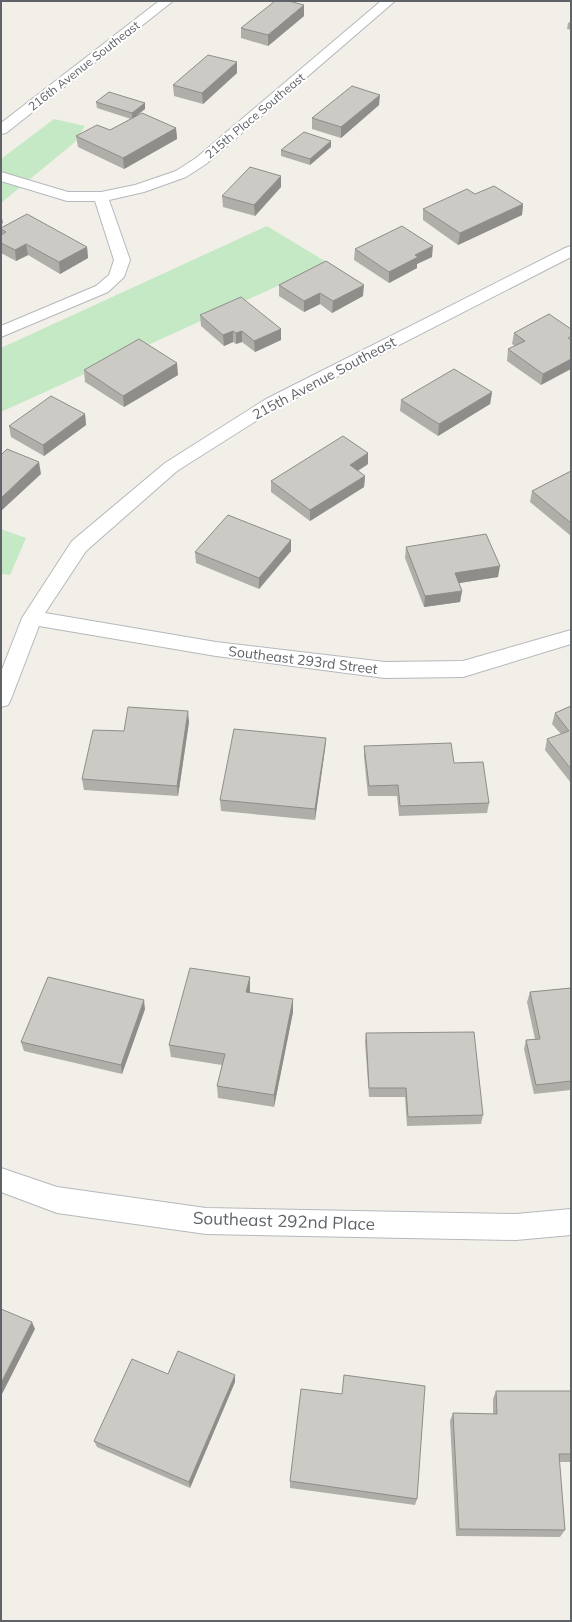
<svg xmlns="http://www.w3.org/2000/svg" width="572" height="1622" font-family="Mulish,sans-serif">
<rect width="100%" height="100%" fill="#f1efe8"/>
<g fill="#c5e8c5">
<polygon points="54,119 85,126 75,142 1,203 1,159"/>
<polygon points="267,226 328,263 1,412 1,348"/>
<polygon points="1,529 26,538 10,575 1,574"/>
</g>
<g fill="none" stroke-linecap="round" stroke-linejoin="round">
<g stroke="#b5b8bc" stroke-width="2">
<g id="minor">
<polygon points="159,1 173,1 6,133 1,134 1,123"/>
<polygon points="381,1 395,1 206,164 186,177 144,192 109,200 130,260 124,277 108,292 1,337 1,326 96,286 109,275 114,260 95,201 67,201 1,181 1,172 68,192 101,192 135,185 176,171 196,158"/>
<polygon points="571,246 571,257 278,407 177,471 86,551 45,613 216,642 385,662 463,661 571,630 571,644 463,677 385,678 216,656 39,626 11,699 8,705 1,707 1,672 22,618 72,541 165,463 266,399 565,248"/>
<polygon points="1,1168 57,1187 206,1208 516,1214 571,1209 571,1235 516,1240 206,1234 57,1213 1,1192"/>
</g>
</g>
<use href="#minor" fill="#fff" fill-rule="evenodd"/>
</g>
<g fill="#afaea9">
<polygon points="304,16 268,46 241,38 241,28"/>
<polygon points="571,21 571,30 567,29 568,23"/>
<polygon points="237,62 237,73 203,104 174,96 173,85"/>
<polygon points="96,102 145,103 145,109 136,116 176,128 177,139 124,169 78,147 76,136 110,130 131,119 97,108"/>
<polygon points="379,105 341,138 312,129 312,118"/>
<polygon points="331,141 331,147 310,165 281,156 281,150"/>
<polygon points="281,187 255,216 223,207 222,196"/>
<polygon points="475,194 523,204 522,215 458,245 423,220 423,209"/>
<polygon points="1,228 87,247 88,258 60,274 28,255 16,261 1,253"/>
<polygon points="355,249 432,257 417,264 417,268 389,283 354,260"/>
<polygon points="279,285 363,296 332,313 320,304 304,312 279,296"/>
<polygon points="200,315 281,329 281,340 255,352 242,342 236,344 233,342 224,346 201,326"/>
<polygon points="571,329 541,385 507,361 508,349 515,346 512,344 514,333"/>
<polygon points="84,370 178,375 124,407 85,382"/>
<polygon points="492,392 490,404 438,436 400,411 401,400"/>
<polygon points="85,414 86,425 44,456 11,437 9,426"/>
<polygon points="368,464 358,471 365,476 364,487 310,521 271,492 271,481"/>
<polygon points="571,471 571,536 530,502 532,491"/>
<polygon points="291,540 291,551 259,589 196,563 195,552"/>
<polygon points="406,547 498,577 459,583 462,591 460,602 424,607 405,558"/>
<polygon points="571,706 571,783 545,750 547,739 561,734 552,724 555,713"/>
<polygon points="189,722 178,796 84,790 82,779 124,731"/>
<polygon points="326,738 325,749 315,820 221,811 220,800"/>
<polygon points="364,746 454,763 489,803 487,813 399,816 397,796 368,796 364,757"/>
<polygon points="250,977 250,993 293,1012 274,1107 218,1098 217,1086 222,1065 171,1057 169,1045"/>
<polygon points="571,988 571,1090 534,1094 524,1049 526,1040 535,1039 527,1002 530,992"/>
<polygon points="145,1009 122,1074 24,1051 21,1042"/>
<polygon points="366,1033 483,1115 481,1124 407,1126 405,1097 369,1097 365,1042"/>
<polygon points="168,1374 235,1382 190,1488 97,1447 94,1441"/>
<polygon points="496,1391 571,1391 571,1462 559,1462 565,1530 560,1537 456,1536 450,1421 453,1413 493,1414 493,1399"/>
<polygon points="342,1394 417,1499 415,1505 290,1488 290,1481"/>
</g>
<g fill="#8f8d8a">
<polygon points="304,5 304,16 268,46 268,35"/>
<polygon points="237,62 237,73 203,104 202,93"/>
<polygon points="380,95 379,105 341,138 341,127"/>
<polygon points="145,103 145,109 132,119 132,113"/>
<polygon points="176,128 177,139 124,169 123,158"/>
<polygon points="331,141 331,147 310,165 310,159"/>
<polygon points="281,176 281,187 255,216 254,205"/>
<polygon points="523,204 522,215 458,245 460,233"/>
<polygon points="1,214 3,223 1,224"/>
<polygon points="26,244 28,255 16,261 15,250"/>
<polygon points="433,246 432,257 417,264 417,268 389,283 389,272 415,255"/>
<polygon points="87,247 88,258 60,274 59,262"/>
<polygon points="364,285 363,296 332,313 333,301"/>
<polygon points="320,293 320,304 304,312 304,301"/>
<polygon points="281,329 281,340 255,352 254,341"/>
<polygon points="233,331 233,342 224,346 223,335"/>
<polygon points="242,331 242,342 236,344 236,333"/>
<polygon points="571,359 571,369 541,385 543,374"/>
<polygon points="177,363 178,375 124,407 123,396"/>
<polygon points="492,392 490,404 438,436 439,424"/>
<polygon points="85,414 86,425 44,456 43,445"/>
<polygon points="368,453 368,464 349,476 350,465"/>
<polygon points="39,462 41,474 1,511 1,498"/>
<polygon points="365,476 364,487 310,521 310,510"/>
<polygon points="291,540 291,551 259,589 259,578"/>
<polygon points="500,566 498,577 453,584 455,573"/>
<polygon points="462,591 460,602 424,607 425,596"/>
<polygon points="188,711 189,722 178,796 177,786"/>
<polygon points="326,738 325,749 315,820 315,809"/>
<polygon points="250,977 250,990 247,1004 246,992"/>
<polygon points="293,999 293,1012 274,1107 274,1095"/>
<polygon points="144,1000 145,1009 122,1074 121,1065"/>
<polygon points="32,1322 35,1329 1,1396 1,1383"/>
<polygon points="235,1375 235,1382 190,1488 189,1482"/>
</g>
<g fill="#cccac5" stroke="#8f8d8a">
<polygon points="275,1 289,1 304,5 268,35 241,28"/>
<polygon points="208,55 237,62 202,93 173,85"/>
<polygon points="352,86 380,95 341,127 312,118"/>
<polygon points="109,92 145,103 132,113 96,102"/>
<polygon points="142,113 176,128 123,158 76,136 97,125 110,130"/>
<polygon points="304,132 331,141 310,159 281,150"/>
<polygon points="250,167 281,176 254,205 222,196"/>
<polygon points="494,186 523,204 460,233 423,209 467,189 475,194"/>
<polygon points="27,214 87,247 59,262 26,244 15,250 1,243 1,235 6,232 1,229 1,228"/>
<polygon points="402,226 433,246 415,255 418,257 389,272 355,249"/>
<polygon points="326,261 364,285 333,301 320,293 304,301 279,285"/>
<polygon points="241,297 281,329 254,341 242,331 236,333 233,331 223,335 200,315"/>
<polygon points="549,314 571,329 571,336 568,338 571,340 571,359 543,374 508,349 525,341 514,333"/>
<polygon points="139,339 177,363 123,396 84,370"/>
<polygon points="454,369 492,392 439,424 401,400"/>
<polygon points="51,396 85,414 43,445 9,426"/>
<polygon points="343,436 368,453 350,465 365,476 310,510 271,481"/>
<polygon points="7,449 39,462 1,498 1,455"/>
<polygon points="571,471 571,523 532,491"/>
<polygon points="228,515 291,540 259,578 195,552"/>
<polygon points="486,534 500,566 455,573 462,591 425,596 406,547"/>
<polygon points="571,706 571,769 547,739 569,731 555,713"/>
<polygon points="128,707 188,711 177,786 82,779 93,730 124,731"/>
<polygon points="234,729 326,738 315,809 220,800"/>
<polygon points="451,743 454,763 483,762 489,803 400,806 398,785 369,786 364,746"/>
<polygon points="190,968 250,977 246,992 293,999 274,1095 217,1086 225,1054 169,1045"/>
<polygon points="48,977 144,1000 121,1065 21,1042"/>
<polygon points="571,988 571,1081 536,1085 526,1040 540,1039 530,992"/>
<polygon points="474,1032 483,1115 408,1117 406,1088 369,1088 366,1033"/>
<polygon points="1,1309 32,1322 1,1383"/>
<polygon points="178,1351 235,1375 189,1482 94,1441 132,1359 168,1374"/>
<polygon points="344,1375 425,1386 417,1499 290,1481 301,1389 342,1394"/>
<polygon points="496,1391 571,1391 571,1454 559,1454 565,1530 459,1529 453,1413 497,1414"/>
</g>
<g text-anchor="middle" stroke-width="4" stroke-linejoin="round" paint-order="stroke">
<g font-size="12" fill="#5f6368" stroke="#fff">
<text transform="translate(84 66) rotate(-38)" y="4">216th Avenue Southeast</text>
<text transform="translate(255 116) rotate(-40)" y="4">215th Place Southeast</text>
</g>
<g font-size="14" fill="#5f6368" stroke="#fff">
<text transform="translate(324 378) rotate(-28)" y="5">215th Avenue Southeast</text>
<text transform="translate(303 660) rotate(7)" y="5">Southeast 293rd Street</text>
</g>
<g font-size="17" fill="#5f6368" stroke="#fff">
<text transform="translate(284 1221) rotate(2)" y="6">Southeast 292nd Place</text>
</g>
</g>
<rect width="572" height="1622" fill="none" stroke="#5f6368" stroke-width="4"/>
</svg>
